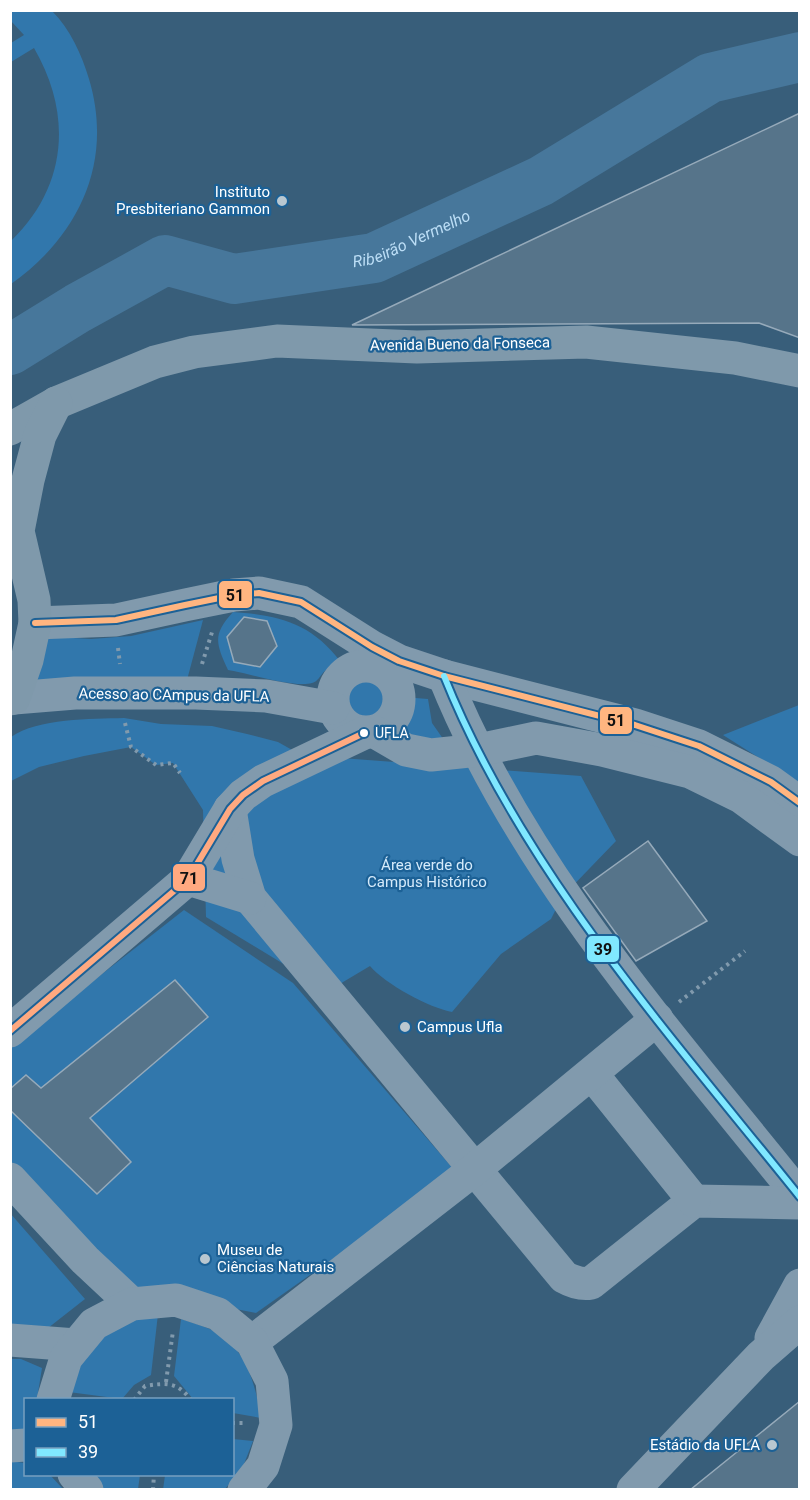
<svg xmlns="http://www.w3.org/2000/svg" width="810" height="1500" font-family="Roboto,sans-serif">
<rect width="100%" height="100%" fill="#385e7a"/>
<g fill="#3177ac">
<path d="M11 10 52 11C70 29 82 55 89 79 114 162 79 236 11 284V241C67 187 73 115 34 48L11 62V43L24 35 11 21Z"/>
<path d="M233 612C279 615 311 623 340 661 336 666 330 667 325 671 320 675 318 682 312 683 294 688 248 673 228 670 216 643 212 635 233 612Z"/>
<polygon points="203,620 187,680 30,683 39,636 91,639 131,636"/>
<circle cx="363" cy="701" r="21"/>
<polygon points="403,697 428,699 432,723 446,743 392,736 404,718"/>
<polygon points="799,705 799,783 723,735"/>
<path d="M124 718 161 724 212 726 247 734 278 742 301 755 581 776 616 841 562 897 551 919 501 954 452 1012C430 1008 385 984 370 966L328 991 206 917 203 810 173 763 156 765 131 747 84 756 39 767 11 781V737C38 718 91 719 124 718Z"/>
<polygon points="184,910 293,983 456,1172 256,1313 119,1286 11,1169 11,1045"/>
<polygon points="10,1213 85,1299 34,1339 11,1341"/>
<polygon points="158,1314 151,1375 134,1385 122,1399 61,1391 74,1361 119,1317"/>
<path d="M181 1319C196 1324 213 1328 225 1338 249 1357 256 1389 261 1418L233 1413 232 1400 193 1399 174 1376Z"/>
<polygon points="11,1359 21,1359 42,1368 37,1399 26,1400 25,1441 11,1443"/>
<polygon points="233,1439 253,1441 242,1469 225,1489 163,1490 165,1475 232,1474"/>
<polygon points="10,1461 25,1463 26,1474 50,1475 63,1489 11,1489"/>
<polygon points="81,1475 140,1475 138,1489 96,1489"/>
</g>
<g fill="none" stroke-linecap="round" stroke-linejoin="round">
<path stroke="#47779b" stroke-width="50" id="s1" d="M10 350 78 308 165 260 234 279 374 258 541 181 710 78 800 57"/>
</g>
<g fill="#56748a" stroke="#96aaba" stroke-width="1.5">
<polygon points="800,113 800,338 759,323 352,325"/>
<polygon points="244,617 267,621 277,646 260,667 234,662 227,637"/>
<polygon points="648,841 707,921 636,961 583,888"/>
<polygon points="175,980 208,1017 90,1118 131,1162 97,1194 10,1110 10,1089 26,1075 41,1088"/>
<polygon points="800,1401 800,1490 690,1490"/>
</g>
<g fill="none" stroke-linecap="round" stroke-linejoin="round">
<g stroke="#819aad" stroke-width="4" stroke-dasharray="3 4.5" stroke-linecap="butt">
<polyline points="118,648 120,664"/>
<polyline points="202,664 213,629"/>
<polyline points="125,723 131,747 156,765 173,763 180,773"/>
<polyline points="679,1002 745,951"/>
<polyline points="166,1382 173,1331"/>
<path d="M134 1400 145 1386C165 1383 177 1381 191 1400"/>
<polyline points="232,1423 245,1423"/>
<polyline points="153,1490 154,1474"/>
</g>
<g stroke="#819aad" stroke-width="33">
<polyline points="35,623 116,620 185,605 234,595 259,593 301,602 372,647 399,661 444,676 635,725 699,746 771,782 800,803"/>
<circle cx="366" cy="699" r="33"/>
<path d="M444 676C521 869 671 1036 800 1197"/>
<polyline points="14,698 75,693 196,693 266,696 333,708"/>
<polyline points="375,732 406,750 431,755 479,750 536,738 602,750 690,772 741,797 800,840"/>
<path d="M230 809 238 859 250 898 564 1277C573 1282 581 1285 591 1283L694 1201 800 1203"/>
<polyline points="188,879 250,898"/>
<polyline points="10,1031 188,879 230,809 243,795 263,781 364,733"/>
<polyline points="592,1074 694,1201"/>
<polyline points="10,1179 85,1260 132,1304"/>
<polyline points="771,1338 800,1285"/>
<polyline points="10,1340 76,1345"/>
<polyline points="252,1342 475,1169 657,1019"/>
<polyline points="53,1400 66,1358 94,1324 132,1304 176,1300 218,1314 252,1342 272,1381 276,1425 263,1466 244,1490"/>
<polyline points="10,1446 26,1445"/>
<polyline points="74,1474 87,1490"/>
<polyline points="633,1490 761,1356 800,1322"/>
</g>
<g stroke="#7f99ab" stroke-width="33">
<polyline points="10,429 56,403 155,362 194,352 277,341 417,347 586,342 735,358 800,371"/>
<polyline points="10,699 14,698 27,660 35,623 34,600 18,531 28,480 40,435 56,403"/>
</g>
<g stroke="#1c6196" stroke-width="10">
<polyline id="bus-1" points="35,623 116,620 185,605 234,595 259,593 301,602 372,647 399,661 444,676 635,725 699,746 771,782 800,803"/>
</g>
<g stroke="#1c6196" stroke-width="10">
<path id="bus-2" d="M444 676C521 869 671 1036 800 1197"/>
</g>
<g stroke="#1c6196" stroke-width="10">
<polyline id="bus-3" points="10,1031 188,879 230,809 243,795 263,781 364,733"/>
</g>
<use href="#bus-1" stroke="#ffb580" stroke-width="6"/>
<use href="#bus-2" stroke="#80e8ff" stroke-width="6"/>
<use href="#bus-3" stroke="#ffa980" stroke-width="6"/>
</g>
<g fill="#b9c7d0" stroke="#1c6196" stroke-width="2">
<circle cx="282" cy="201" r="6"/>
<circle cx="405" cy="1027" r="6"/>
<circle cx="205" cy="1259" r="6"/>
<circle cx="772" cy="1445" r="6"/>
</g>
<circle fill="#fff" stroke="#1c6196" stroke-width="2" cx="364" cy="733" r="5"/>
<g text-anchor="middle" stroke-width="4.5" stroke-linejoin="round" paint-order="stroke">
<g font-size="14" fill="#fff" stroke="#1c6196" text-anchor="start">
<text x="375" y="738">UFLA</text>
</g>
<g font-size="15" fill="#fff" stroke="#1c6196" text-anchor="end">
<text x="270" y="197">Instituto<tspan x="270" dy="17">Presbiteriano Gammon</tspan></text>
<text x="417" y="1032" text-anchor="start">Campus Ufla</text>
<text x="217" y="1255" text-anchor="start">Museu de<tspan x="217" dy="17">Ciências Naturais</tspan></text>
<text x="760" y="1450">Estádio da UFLA</text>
</g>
<g font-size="15" fill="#fff" stroke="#1c6196">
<text transform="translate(460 344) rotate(-1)" y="5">Avenida Bueno da Fonseca</text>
<text transform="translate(174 695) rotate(1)" y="5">Acesso ao CAmpus da UFLA</text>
</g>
<g font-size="15" fill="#d6ebfb" stroke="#1c6196">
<text x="427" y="870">Área verde do<tspan x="427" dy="17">Campus Histórico</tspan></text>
</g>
<g font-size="16" font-style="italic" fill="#bcdef6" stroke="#1c6196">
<text dy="6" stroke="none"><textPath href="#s1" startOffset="434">Ribeirão Vermelho</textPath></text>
</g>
</g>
<g stroke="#1c6196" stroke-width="2">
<rect x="218" y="580" width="35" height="29" rx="6" fill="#ffb580"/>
<rect x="599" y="706" width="34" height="29" rx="6" fill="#ffb580"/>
<rect x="172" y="863" width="34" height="29" rx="6" fill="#ffa980"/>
<rect x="586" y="935" width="34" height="28" rx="6" fill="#80e8ff"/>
</g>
<g font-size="16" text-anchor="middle" font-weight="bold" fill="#111">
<text x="235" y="601">51</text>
<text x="616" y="726">51</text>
<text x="189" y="884">71</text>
<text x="603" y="955">39</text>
</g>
<rect width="810" height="1500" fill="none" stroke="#ffffff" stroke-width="24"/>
<rect x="24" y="1398" width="210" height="78" fill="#1c6196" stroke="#77a0c0" stroke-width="1.5"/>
<rect x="36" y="1418" width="30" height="9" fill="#ffb580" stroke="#77a0c0" stroke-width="1.5"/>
<text x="78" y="1428" font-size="18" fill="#ffffff">51</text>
<rect x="36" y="1448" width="30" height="9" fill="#80e8ff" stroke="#77a0c0" stroke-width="1.5"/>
<text x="78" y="1458" font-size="18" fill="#ffffff">39</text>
</svg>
